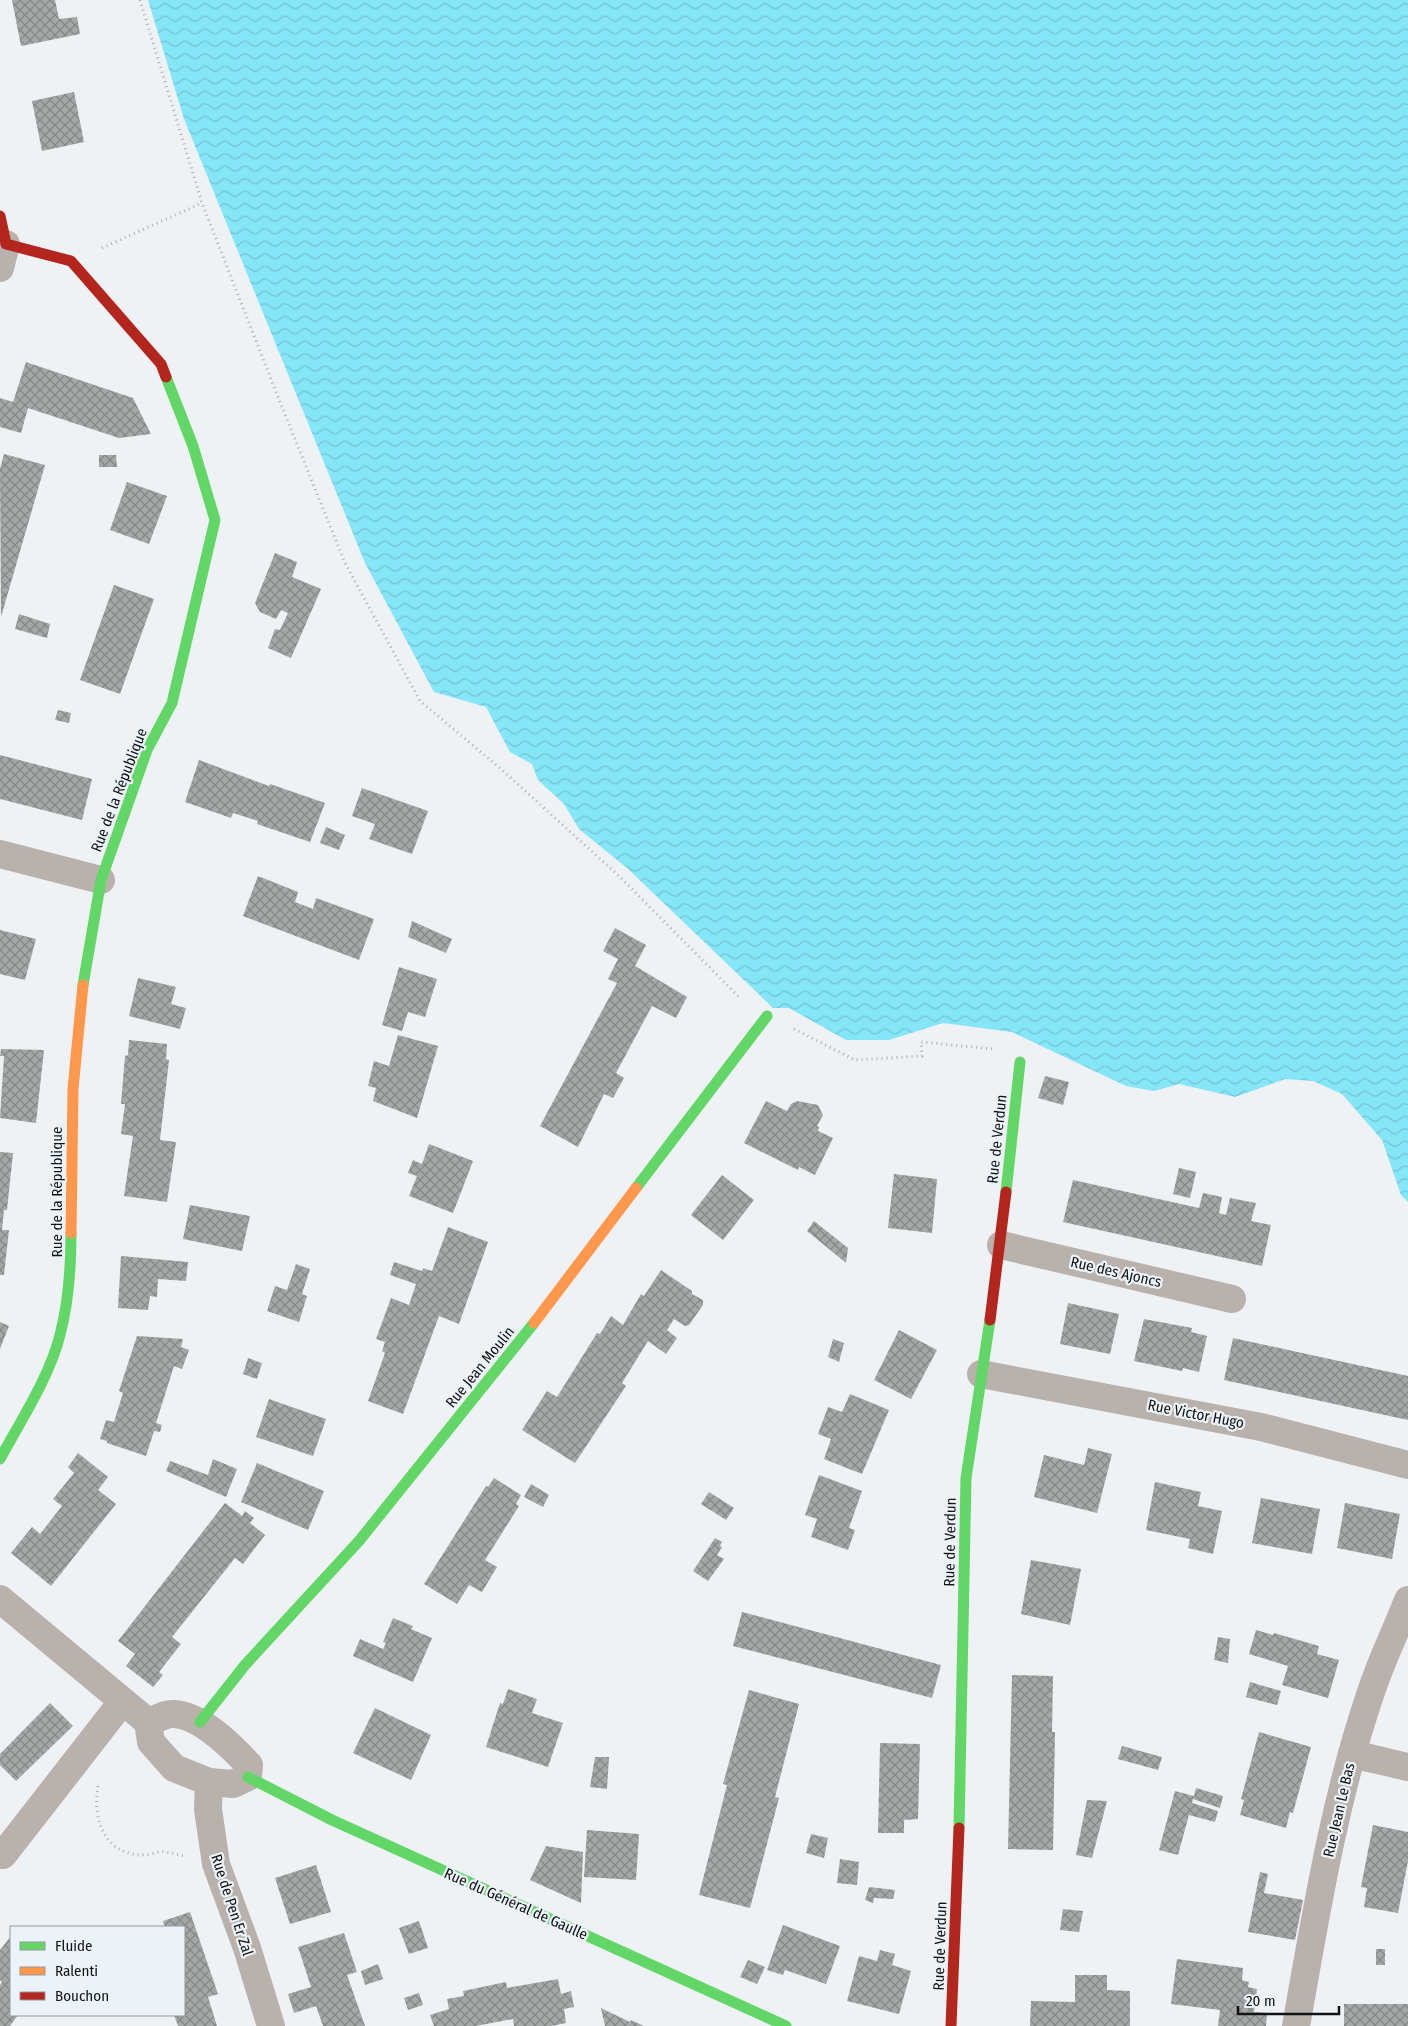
<svg xmlns="http://www.w3.org/2000/svg" width="1408" height="2026" font-family="'Fira Sans Condensed',sans-serif">
<defs>
<pattern id="water-waves" width="16" height="10" patternUnits="userSpaceOnUse" patternTransform="scale(1.25)"><rect width="16" height="10" fill="#85e6f8"/><path d="M0 5q4-4 8 0t8 0" fill="none" stroke="#72c4d4"/></pattern>
<pattern id="building-cross-hatch" width="8" height="8" patternUnits="userSpaceOnUse" patternTransform="scale(1.25)"><rect width="8" height="8" fill="#a6a7a7"/><path d="M0 0l8 8M0 8l8-8" fill="none" stroke="#868787"/></pattern>
</defs>
<rect width="100%" height="100%" fill="#eff2f5"/>
<polygon fill="url(#water-waves)" points="148,0 1408,0 1408,1202 1401,1195 1382,1140 1342,1094 1313,1081 1285,1079 1235,1097 1179,1084 1154,1091 1126,1086 1012,1032 943,1023 889,1040 846,1040 789,1008 773,1008 627,868 579,829 564,804 538,780 532,764 510,752 486,707 434,692 365,563 184,119"/>
<g fill="url(#building-cross-hatch)">
<polygon points="12,0 55,0 59,19 77,17 80,34 21,46"/>
<polygon points="74,92 84,142 42,151 32,101"/>
<polygon points="26,362 133,398 151,434 119,438 28,408 21,433 0,427 0,398 13,402"/>
<polygon points="4,454 45,465 1,617 0,469"/>
<polygon points="99,455 116,455 117,467 99,467"/>
<polygon points="127,482 167,496 149,544 110,530"/>
<polygon points="275,553 297,562 292,577 321,589 291,658 268,648 275,629 280,630 288,613 281,610 276,619 260,612 255,603"/>
<polygon points="114,585 154,599 120,694 80,680"/>
<polygon points="19,614 50,624 47,638 15,629"/>
<polygon points="58,710 71,713 69,723 55,720"/>
<polygon points="0,755 92,779 82,820 0,799"/>
<polygon points="199,760 269,786 270,784 325,803 310,842 257,824 258,821 233,813 231,818 185,802"/>
<polygon points="362,788 428,811 412,854 369,839 375,824 352,816"/>
<polygon points="326,827 345,835 339,850 320,843"/>
<polygon points="258,876 298,892 295,902 313,909 316,898 374,919 359,960 243,916"/>
<polygon points="412,921 452,939 446,953 408,937"/>
<polygon points="615,928 646,945 635,966 687,997 676,1018 652,1006 616,1073 624,1078 613,1098 604,1094 578,1147 540,1126 617,983 608,979 618,959 603,951"/>
<polygon points="0,930 36,939 25,980 0,974"/>
<polygon points="399,967 437,979 425,1017 408,1012 402,1031 382,1025"/>
<polygon points="138,978 176,987 171,1004 186,1008 180,1029 129,1016"/>
<polygon points="398,1035 438,1046 417,1118 373,1101 376,1088 368,1086 374,1061 389,1066"/>
<polygon points="129,1040 167,1044 166,1059 169,1060 160,1140 176,1142 167,1202 124,1196 133,1136 121,1134 125,1104 121,1104 125,1056 128,1055"/>
<polygon points="1,1049 44,1050 36,1123 0,1118 4,1056 0,1056"/>
<polygon points="1045,1076 1069,1082 1063,1105 1038,1098"/>
<polygon points="766,1101 787,1111 791,1104 797,1101 818,1105 823,1115 817,1126 819,1127 818,1131 833,1138 815,1175 799,1167 798,1170 744,1143"/>
<polygon points="429,1144 473,1161 453,1213 409,1196 417,1176 408,1173 411,1165 413,1160 422,1164"/>
<polygon points="0,1152 13,1153 7,1210 4,1210 2,1230 9,1230 4,1275 0,1275"/>
<polygon points="1179,1168 1196,1172 1190,1198 1173,1194"/>
<polygon points="894,1174 937,1179 932,1233 888,1228"/>
<polygon points="722,1175 754,1200 723,1240 691,1215"/>
<polygon points="1073,1180 1199,1208 1203,1193 1222,1197 1219,1213 1226,1215 1230,1198 1256,1203 1251,1221 1271,1225 1262,1266 1063,1222"/>
<polygon points="190,1205 250,1216 242,1251 183,1239"/>
<polygon points="814,1221 848,1248 846,1263 807,1231"/>
<polygon points="448,1227 488,1242 459,1324 439,1316 403,1414 368,1401 385,1353 382,1351 385,1342 376,1339 391,1298 409,1305 416,1284 390,1275 394,1262 422,1271 423,1268 432,1271"/>
<polygon points="121,1256 188,1262 186,1281 158,1279 157,1297 150,1296 148,1310 118,1308"/>
<polygon points="296,1264 310,1269 302,1294 307,1296 299,1322 267,1311 275,1286 287,1290"/>
<polygon points="661,1270 692,1291 692,1294 703,1300 703,1305 689,1325 685,1326 674,1319 667,1330 677,1338 666,1354 648,1341 622,1383 626,1386 575,1463 522,1430 547,1391 557,1397 597,1333 600,1334 611,1316 623,1325 641,1294 644,1296"/>
<polygon points="1068,1303 1119,1314 1110,1354 1060,1344"/>
<polygon points="1144,1319 1192,1328 1191,1332 1207,1336 1199,1372 1183,1368 1182,1371 1134,1361"/>
<polygon points="0,1322 9,1326 0,1349"/>
<polygon points="899,1330 937,1350 911,1399 874,1380"/>
<polygon points="137,1336 183,1339 181,1347 189,1350 182,1369 174,1366 156,1423 162,1425 160,1432 154,1431 146,1456 107,1443 107,1441 100,1439 106,1420 114,1422 123,1393 119,1391"/>
<polygon points="1233,1338 1408,1376 1408,1420 1224,1380"/>
<polygon points="833,1339 844,1343 839,1362 828,1357"/>
<polygon points="248,1358 262,1363 257,1379 243,1374"/>
<polygon points="850,1394 889,1410 862,1474 824,1459 831,1439 818,1434 828,1407 842,1412"/>
<polygon points="269,1399 326,1419 313,1456 256,1437"/>
<polygon points="1088,1448 1112,1454 1097,1513 1034,1497 1044,1455 1084,1465"/>
<polygon points="78,1453 108,1477 98,1490 116,1504 51,1586 11,1553 32,1527 40,1534 62,1506 53,1499 74,1473 68,1467"/>
<polygon points="213,1459 237,1469 226,1497 166,1471 170,1461 208,1475"/>
<polygon points="257,1463 324,1491 308,1530 241,1502"/>
<polygon points="819,1475 862,1491 849,1528 855,1530 848,1550 811,1537 817,1519 805,1515"/>
<polygon points="494,1478 521,1495 516,1504 519,1506 485,1560 497,1567 482,1592 469,1585 457,1604 424,1584 486,1486 488,1487"/>
<polygon points="1155,1482 1201,1492 1198,1506 1222,1511 1213,1554 1188,1548 1190,1539 1146,1530"/>
<polygon points="531,1484 549,1495 543,1507 524,1497"/>
<polygon points="709,1492 734,1508 726,1520 701,1504"/>
<polygon points="1261,1498 1320,1509 1312,1554 1252,1543"/>
<polygon points="225,1503 242,1516 245,1511 254,1518 250,1523 265,1535 243,1564 235,1558 172,1637 181,1644 159,1672 163,1675 153,1687 126,1666 135,1654 118,1641"/>
<polygon points="1345,1503 1400,1514 1392,1559 1337,1548"/>
<polygon points="715,1538 722,1542 720,1546 722,1547 717,1555 724,1559 708,1581 693,1571"/>
<polygon points="1031,1560 1081,1569 1070,1625 1021,1614"/>
<polygon points="742,1612 941,1665 932,1698 733,1646"/>
<polygon points="393,1618 413,1626 411,1629 432,1638 413,1682 353,1656 360,1639 383,1649 386,1643 383,1642"/>
<polygon points="1256,1630 1273,1635 1274,1633 1319,1646 1317,1654 1339,1660 1328,1698 1282,1685 1288,1666 1249,1654"/>
<polygon points="1218,1637 1230,1639 1228,1663 1214,1660"/>
<polygon points="1012,1675 1053,1676 1052,1732 1055,1732 1053,1850 1008,1849"/>
<polygon points="1250,1682 1281,1691 1277,1705 1246,1697"/>
<polygon points="508,1689 537,1699 532,1713 563,1723 548,1767 486,1747 500,1703 503,1704"/>
<polygon points="749,1690 799,1704 775,1797 779,1798 750,1908 699,1895 727,1785 723,1784"/>
<polygon points="50,1703 73,1726 16,1781 0,1765 0,1754"/>
<polygon points="375,1708 431,1735 411,1780 353,1753"/>
<polygon points="1259,1732 1311,1747 1293,1813 1290,1812 1286,1828 1240,1815 1244,1800 1241,1799"/>
<polygon points="880,1743 920,1744 918,1819 904,1820 904,1833 878,1833"/>
<polygon points="1122,1746 1162,1757 1158,1770 1118,1759"/>
<polygon points="595,1757 609,1757 607,1789 590,1787"/>
<polygon points="1196,1788 1223,1796 1220,1808 1193,1799 1192,1803 1218,1811 1215,1822 1189,1815 1178,1855 1159,1850 1175,1791 1194,1796"/>
<polygon points="1087,1800 1107,1801 1092,1858 1076,1855"/>
<polygon points="1373,1825 1408,1832 1408,1861 1398,1913 1364,1907 1367,1888 1361,1887"/>
<polygon points="587,1830 639,1834 636,1880 584,1877"/>
<polygon points="811,1834 828,1838 824,1858 806,1853"/>
<polygon points="546,1846 583,1852 581,1903 530,1880"/>
<polygon points="840,1859 859,1862 857,1885 837,1883"/>
<polygon points="316,1865 331,1912 290,1924 275,1878"/>
<polygon points="1260,1872 1268,1874 1264,1893 1303,1900 1295,1940 1248,1932"/>
<polygon points="869,1887 895,1890 893,1899 874,1898 873,1903 865,1900"/>
<polygon points="1063,1909 1083,1911 1079,1932 1060,1930"/>
<polygon points="190,1912 218,1994 208,1997 217,2026 178,2026 174,2015 184,2015 184,1927 165,1927 163,1921"/>
<polygon points="419,1921 428,1948 409,1954 399,1928"/>
<polygon points="783,1925 840,1946 826,1984 785,1970 783,1975 767,1970"/>
<polygon points="344,1933 357,1972 347,1975 365,2026 323,2026 316,2006 294,2013 288,1994 311,1987 298,1947"/>
<polygon points="11,1936 11,2015 18,2015 10,2026 0,2026 0,1985 2,1982 0,1980 0,1950"/>
<rect x="1376" y="1949" width="9" height="16"/>
<polygon points="880,1950 895,1954 892,1965 911,1971 899,2014 847,2001 859,1956 877,1961"/>
<polygon points="1177,1959 1243,1968 1242,1980 1249,1982 1248,1987 1257,1989 1254,2012 1267,2013 1266,2026 1218,2026 1220,2010 1171,2004"/>
<polygon points="748,1960 765,1967 757,1984 740,1977"/>
<polygon points="378,1964 383,1979 365,1985 361,1971"/>
<polygon points="1075,1975 1107,1975 1107,1990 1130,1991 1130,2026 1030,2026 1031,2001 1075,2002"/>
<polygon points="558,1979 561,1994 571,1991 574,2007 564,2009 566,2023 552,2026 514,2026 513,2019 476,2026 434,2026 430,2015 449,2009 447,1999 464,1996 463,1991 506,1982 507,1988"/>
<polygon points="419,1993 423,2005 408,2010 404,1998"/>
<rect x="1344" y="2004" width="64" height="22"/>
<polygon points="601,2008 630,2022 631,2020 644,2026 605,2026"/>
</g>
<g fill="none" stroke-linecap="round" stroke-linejoin="round">
<g stroke="#b2aca9" stroke-width="3" stroke-dasharray="1 4" stroke-linecap="butt">
<polyline points="140,0 202,203 280,402 345,563 420,701 501,769 619,876 741,999"/>
<polyline points="102,248 202,203"/>
<polyline points="794,1029 855,1060 922,1056 921,1042 993,1049"/>
<path d="M98 1786C92 1820 105 1856 145 1855 151 1855 158 1851 164 1852 171 1852 177 1855 184 1856"/>
</g>
<g stroke="#b9b1ab" stroke-width="28">
<polyline points="0,268 6,244"/>
<polyline points="0,854 101,880"/>
<polyline points="1001,1245 1232,1299"/>
<polyline points="981,1374 1261,1427 1408,1465"/>
<path d="M0 1599 148 1722 151 1742 174 1768 209 1782 233 1784 248 1777 249 1765C232 1747 201 1715 174 1714 166 1713 155 1720 148 1722"/>
<polyline points="1352,1754 1408,1767"/>
<polyline points="209,1782 208,1809 216,1864 247,1948 271,2026"/>
<polyline points="3,1855 122,1702"/>
<path d="M1296 2026C1316 1914 1334 1800 1371 1692 1381 1661 1396 1631 1408 1600"/>
</g>
<g stroke="#63d668" stroke-width="11">
<polyline points="83,985 101,880 147,750 172,703 215,520 193,446 166,377"/>
<polyline points="636,1188 767,1016"/>
<polyline points="1006,1192 1020,1062"/>
<path d="M0 1459C20 1422 50 1376 60 1335 69 1301 71 1268 71 1233"/>
<polyline points="200,1722 245,1665 359,1541 534,1323"/>
<polyline points="248,1777 332,1820 786,2026"/>
<polyline points="959,1828 966,1478 990,1320"/>
</g>
<g stroke="#ff974d" stroke-width="11">
<polyline points="71,1233 73,1089 83,985"/>
<polyline points="534,1323 636,1188"/>
</g>
<g stroke="#b3261e" stroke-width="11">
<polyline points="0,216 6,244 71,261 161,364 166,377"/>
<polyline points="990,1320 1006,1192"/>
<polyline points="951,2026 959,1828"/>
</g>
</g>
<g text-anchor="middle" stroke-width="4.5" stroke-linejoin="round" paint-order="stroke">
<g font-size="15" fill="#111315" stroke="#ecf3f8">
<text transform="translate(119 790) rotate(-69)" y="5">Rue de la République</text>
<text transform="translate(997 1139) rotate(-84)" y="5">Rue de Verdun</text>
<text transform="translate(57 1192) rotate(-90)" y="5">Rue de la République</text>
<text transform="translate(1116 1272) rotate(13)" y="5">Rue des Ajoncs</text>
<text transform="translate(480 1367) rotate(-51)" y="5">Rue Jean Moulin</text>
<text transform="translate(1196 1414) rotate(11)" y="5">Rue Victor Hugo</text>
<text transform="translate(950 1542) rotate(-89)" y="5">Rue de Verdun</text>
<text transform="translate(1339 1810) rotate(-77)" y="5">Rue Jean Le Bas</text>
<text transform="translate(516 1904) rotate(24)" y="5">Rue du Général de Gaulle</text>
<text transform="translate(232 1905) rotate(72)" y="5">Rue de Pen Er Zal</text>
<text transform="translate(940 1946) rotate(-88)" y="5">Rue de Verdun</text>
</g>
</g>
<rect x="10" y="1926" width="175" height="90" fill="#ecf3f8" stroke="#94999d"/>
<rect x="20" y="1942" width="25" height="8" fill="#63d668" stroke="#94999d"/>
<text x="55" y="1951" font-size="15" fill="#111315">Fluide</text>
<rect x="20" y="1967" width="25" height="8" fill="#ff974d" stroke="#94999d"/>
<text x="55" y="1976" font-size="15" fill="#111315">Ralenti</text>
<rect x="20" y="1992" width="25" height="8" fill="#b3261e" stroke="#94999d"/>
<text x="55" y="2001" font-size="15" fill="#111315">Bouchon</text>
<path d="M1238 2006v8h101v-8" fill="none" stroke="#111315" stroke-width="2.5"/>
<text x="1246" y="2006" font-size="15" fill="#111315" stroke="#ecf3f8" stroke-width="4" paint-order="stroke">20 m</text>
</svg>
